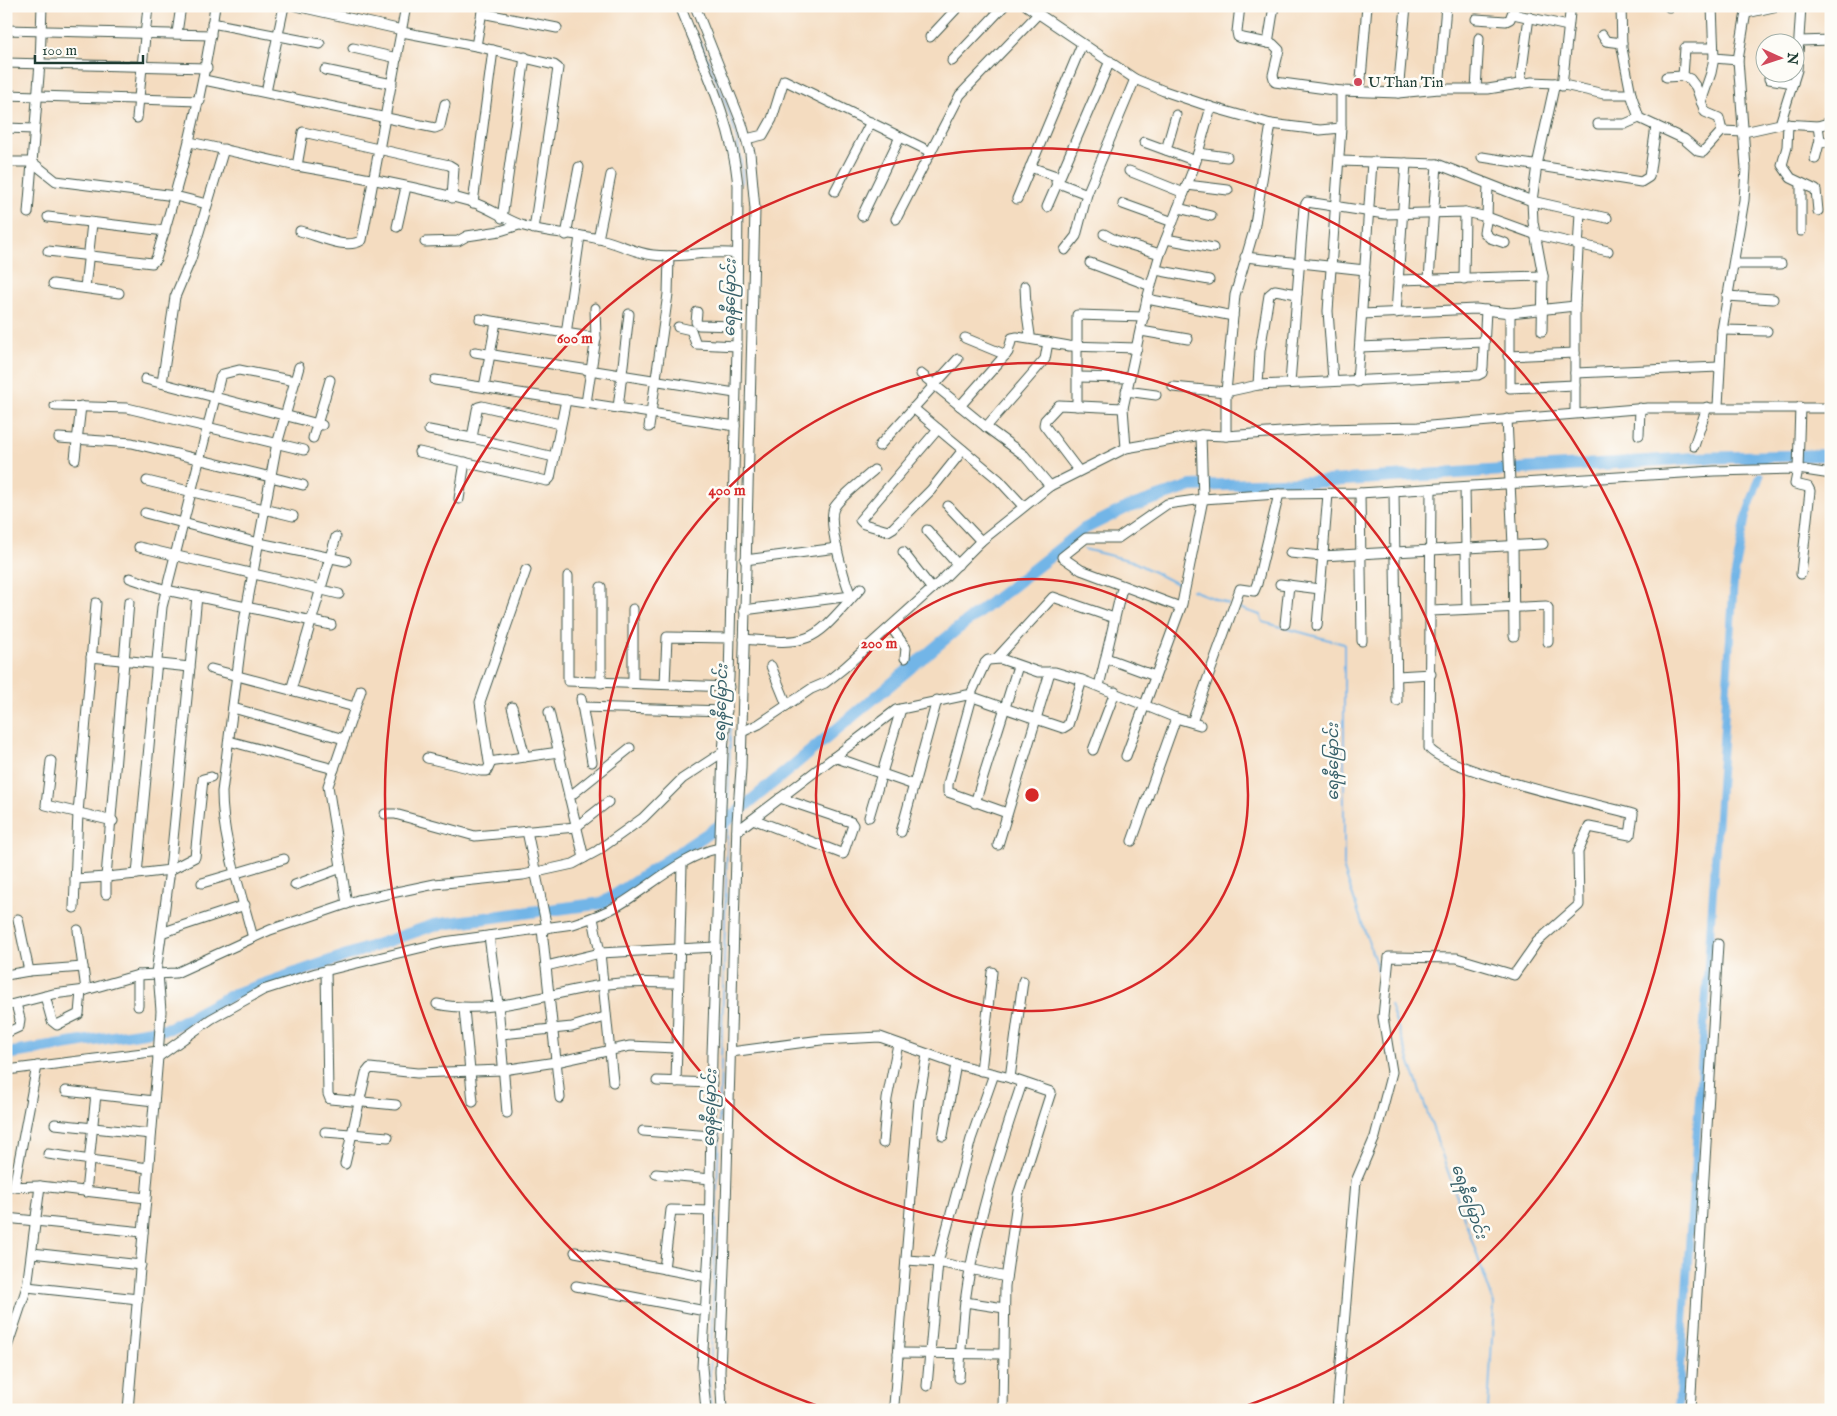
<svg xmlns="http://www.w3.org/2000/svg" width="1837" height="1416" font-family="'IM FELL English','Noto Sans Myanmar',serif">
<rect width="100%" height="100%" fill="#fdfcf7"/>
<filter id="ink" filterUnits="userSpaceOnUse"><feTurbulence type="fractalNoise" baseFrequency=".02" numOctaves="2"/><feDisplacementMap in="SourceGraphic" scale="10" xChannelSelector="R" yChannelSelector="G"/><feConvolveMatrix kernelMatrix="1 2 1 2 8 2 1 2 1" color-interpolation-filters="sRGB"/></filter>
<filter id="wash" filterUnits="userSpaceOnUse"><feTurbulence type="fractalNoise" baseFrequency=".0096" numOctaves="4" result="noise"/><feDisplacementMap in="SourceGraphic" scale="20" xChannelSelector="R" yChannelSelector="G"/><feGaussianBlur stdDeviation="1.12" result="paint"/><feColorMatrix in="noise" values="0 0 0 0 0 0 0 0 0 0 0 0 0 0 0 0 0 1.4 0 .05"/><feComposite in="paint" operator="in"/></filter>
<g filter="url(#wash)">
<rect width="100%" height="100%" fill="#f4dcc0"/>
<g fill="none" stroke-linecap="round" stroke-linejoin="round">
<g stroke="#72b5e7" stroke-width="2">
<path d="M697 36C717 81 743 133 742 183"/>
<polyline points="1084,549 1132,561 1181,586"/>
<polyline points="1192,590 1228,604"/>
<polyline points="1239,608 1260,615 1263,622 1344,644 1344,870 1382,982"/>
<polyline points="1390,1005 1494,1304 1488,1410"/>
<path d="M712 1410 709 1395C720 1165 724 935 731 705"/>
</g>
<g stroke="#72b5e7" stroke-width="8">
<polyline points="1763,464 1765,457"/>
<polyline points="1678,1410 1734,579 1746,516 1760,476"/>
</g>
<g stroke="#72b5e7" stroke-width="12">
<polyline points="550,910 603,903 728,820 956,630 1066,544 1084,529 1126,508 1191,486 1313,482 1695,458 1831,455"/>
<polyline points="6,1054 170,1028 232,995 434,925 538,911"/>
</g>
</g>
</g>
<g filter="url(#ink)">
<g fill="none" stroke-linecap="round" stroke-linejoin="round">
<g stroke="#3f5549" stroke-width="11">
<g id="minor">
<polyline points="296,6 402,30"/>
<polyline points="695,6 742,124 750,153 755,209 741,769 737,822 725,1242 720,1372 722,1410"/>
<polyline points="1027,6 1135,79 1164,91 1211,107 1271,124 1320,130 1341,128 1341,91 1398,93 1439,89 1488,89 1532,82 1555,83 1604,94 1631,94"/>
<polyline points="1240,6 1237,32 1238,37 1273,44 1279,50 1273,75 1275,82 1341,91"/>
<polyline points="1621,6 1622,48 1631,94 1639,118 1684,139 1698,151 1703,152 1722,131 1744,132 1780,124 1797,70 1801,6"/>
<polyline points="1669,7 1669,6"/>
<polyline points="482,13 557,28"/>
<polyline points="1747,13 1778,6"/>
<polyline points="1513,14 1568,26"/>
<polyline points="1476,19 1506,21 1510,19 1515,6"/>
<polyline points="212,23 320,44"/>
<polyline points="6,30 211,35"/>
<polyline points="402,32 476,46 483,6"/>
<polyline points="177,33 181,6"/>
<polyline points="1602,35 1606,41 1622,43"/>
<polyline points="930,37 959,6"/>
<polyline points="1800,41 1831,40"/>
<polyline points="1268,43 1274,6"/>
<polyline points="476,46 554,65 558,68 534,229"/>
<polyline points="353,48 397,58"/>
<polyline points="1714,58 1738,60"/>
<polyline points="952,61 1004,6"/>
<polyline points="6,63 207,68"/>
<polyline points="325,70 392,84"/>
<polyline points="1683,76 1685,48 1713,48"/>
<polyline points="1666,77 1683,76 1690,79 1696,87 1705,112 1719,118 1722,131"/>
<polyline points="1769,79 1793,83"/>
<polyline points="204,80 435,128 440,126 445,104"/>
<polyline points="1520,84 1529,17"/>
<polyline points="1562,86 1570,13"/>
<polyline points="1439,89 1446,6"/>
<polyline points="1476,89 1479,38"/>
<polyline points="1360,91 1367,6"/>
<polyline points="266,92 284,6"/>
<polyline points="1398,93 1406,6"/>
<polyline points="6,95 200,101"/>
<polyline points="1701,102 1711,73 1714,58 1712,6"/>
<polyline points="137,118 148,6"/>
<polyline points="1598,124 1625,124 1639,118"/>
<polyline points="1783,124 1818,126 1831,122"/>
<polyline points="1788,124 1787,147 1782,165 1791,178 1816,190 1818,211"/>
<polyline points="6,128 34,129"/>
<polyline points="746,139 763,135 772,119 784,80 931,152"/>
<polyline points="1820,140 1831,144"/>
<polyline points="190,142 297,166"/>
<polyline points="1144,142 1196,161"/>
<polyline points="1166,150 1176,115"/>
<polyline points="1198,153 1227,157"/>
<polyline points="1482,157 1641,182 1649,177 1656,126"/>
<polyline points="1815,159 1820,140 1818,126"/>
<polyline points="1340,161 1437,164 1532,201 1607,218"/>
<polyline points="6,162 32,162 56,181 175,196 207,204"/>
<polyline points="1030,167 1059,177"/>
<polyline points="1129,171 1184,193"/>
<polyline points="1056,182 1087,194"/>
<polyline points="1187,185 1228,190"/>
<polyline points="1488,185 1487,217 1484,232 1490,238 1505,243"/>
<polyline points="835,191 871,122"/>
<path d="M452 198 454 168 449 165 303 132 297 166C355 176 415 186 472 202 490 208 506 220 524 226 550 234 577 233 603 240 620 244 635 253 653 255 681 259 709 249 737 254"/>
<polyline points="1017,199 1082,44"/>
<polyline points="473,203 493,50"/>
<polyline points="1123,204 1173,222"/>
<polyline points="1047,207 1110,61"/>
<polyline points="1178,208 1211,216"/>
<polyline points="28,213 40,63 42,6"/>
<polyline points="862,216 900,137"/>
<polyline points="48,217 165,231"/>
<polyline points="502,218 525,57"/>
<polyline points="896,219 960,95 1038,14"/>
<polyline points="397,227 406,187"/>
<path d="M300 231C317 235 346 251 362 240L406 6"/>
<polyline points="1801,231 1801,183"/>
<polyline points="1104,234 1115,240 1160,254"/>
<polyline points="566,235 579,167"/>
<polyline points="598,239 611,175"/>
<polyline points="1166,239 1213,248"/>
<polyline points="425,242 458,241 467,236 500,231 519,225"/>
<polyline points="1065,250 1076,236 1087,194 1135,79"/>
<path d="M48 251 152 263 156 259C182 173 203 95 215 6"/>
<polyline points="1245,257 1365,270"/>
<polyline points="1090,263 1151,286"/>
<polyline points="1734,264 1781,264"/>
<polyline points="1156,270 1209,280"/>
<polyline points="1464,279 1465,212"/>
<polyline points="1398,280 1543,276"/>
<polyline points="1429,280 1437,164"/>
<polyline points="53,284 119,293"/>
<polyline points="1025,286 1026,307 1030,335 1026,338"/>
<polyline points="85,288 92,223"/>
<polyline points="1727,296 1773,299"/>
<polyline points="1147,299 1233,316"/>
<polyline points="697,312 696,322 699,325 737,326"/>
<polyline points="1396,313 1406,163"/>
<polyline points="1510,313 1510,388 1575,385"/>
<polyline points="1362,314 1476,309 1510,313 1575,306"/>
<polyline points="480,319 596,338"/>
<polyline points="678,327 691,330 696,344 737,346"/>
<polyline points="1722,330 1767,331"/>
<polyline points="1141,331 1188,339"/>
<polyline points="1542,331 1543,276 1533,222 1532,201 1537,165 1555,83"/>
<polyline points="566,334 580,236"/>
<polyline points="965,338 1006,355"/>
<polyline points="1360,347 1484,342"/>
<polyline points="475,352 735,393"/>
<polyline points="1508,356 1575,353"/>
<polyline points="1575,373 1719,367"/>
<polyline points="921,374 986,427 1024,455 1050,486"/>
<polyline points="1077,377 1129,378"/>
<polyline points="145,379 322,425"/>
<polyline points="435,380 735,426"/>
<polyline points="1333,380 1328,311 1341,128"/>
<polyline points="1357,382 1372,162"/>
<polyline points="162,383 175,297 191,259 224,149"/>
<polyline points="1290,383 1304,207 1307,202 1385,214 1465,212 1487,217 1534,234 1608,251"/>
<polyline points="1258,385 1260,351 1269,295 1275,290 1297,294"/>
<polyline points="484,387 496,322"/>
<polyline points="1173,387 1226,392 1258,385 1478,375 1482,373 1483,367 1486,310"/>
<polyline points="1126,391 1156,395"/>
<polyline points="586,403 596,338 595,308"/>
<polyline points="55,406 127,408 304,450"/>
<polyline points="960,406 1008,352 1012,338 1017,337 1069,346 1137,348"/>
<polyline points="1077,406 1077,315 1144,317"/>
<polyline points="1718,406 1722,330 1744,200 1746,168 1738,60 1747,6"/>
<polyline points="1800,407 1798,469 1795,484 1808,487 1810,491 1801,574"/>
<polyline points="618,408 629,314"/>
<polyline points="913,408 999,480 1023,506"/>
<polyline points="1575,412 1575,306 1580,212"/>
<polyline points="1507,419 1513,545 1514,636"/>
<polyline points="649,427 668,294 669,256"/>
<polyline points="986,427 1045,359 1048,342"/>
<polyline points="938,429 860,520 864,524 888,531 893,528 931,490 963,450"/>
<polyline points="429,430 472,438"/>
<polyline points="1639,435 1640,408"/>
<polyline points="1226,436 1226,392 1235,295 1254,230 1271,124"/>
<polyline points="59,438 132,443 303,485"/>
<polyline points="313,438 330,380"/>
<polyline points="879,446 958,359"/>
<polyline points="1694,446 1707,407"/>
<polyline points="1126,448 1123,408 1147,299 1160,254 1194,167 1211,107"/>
<polyline points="419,452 547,481 550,478 566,400"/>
<polyline points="554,457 472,438 477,410 478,407 482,406 560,424"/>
<polyline points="75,459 81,406"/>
<polyline points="1078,470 1044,425 1045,420 1059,405 1123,408"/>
<polyline points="147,481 293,516"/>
<polyline points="1465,487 1467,609"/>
<polyline points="1394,491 1397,701"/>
<polyline points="1360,493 1362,641"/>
<polyline points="459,499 465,462"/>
<polyline points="948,506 981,541"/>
<polyline points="145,513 259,543 346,561"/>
<polyline points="927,530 958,565"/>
<polyline points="139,547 339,594"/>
<polyline points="903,552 932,589"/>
<polyline points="1290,553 1322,556 1543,544"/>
<polyline points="745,560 837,548"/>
<polyline points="526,570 480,702 489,762 559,752"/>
<polyline points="568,576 568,681 729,687"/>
<polyline points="130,578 166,590 331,625"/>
<polyline points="1280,584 1320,589"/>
<polyline points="601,587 601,683"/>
<polyline points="197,596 170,870 137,874 162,607 220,378 223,374 239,370 295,381"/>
<polyline points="129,602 106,877 137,874"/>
<path d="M848 602 851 596C845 581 827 523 834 508 840 497 863 480 874 470"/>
<polyline points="1180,607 1081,570 1062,557 1086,538 1118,538 1167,504 1203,499 1279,494 1360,493 1714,471 1798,469 1831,474"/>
<polyline points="744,610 851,596"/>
<polyline points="1431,611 1546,606 1548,608 1548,642"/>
<polyline points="1285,624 1289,585"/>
<polyline points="1317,626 1328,494"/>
<polyline points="891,627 906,648 905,658"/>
<path d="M744 639C817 646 813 640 861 588"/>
<polyline points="91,657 190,667"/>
<polyline points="997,658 1053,597 1114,618"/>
<polyline points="1106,658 1155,676"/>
<polyline points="771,666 787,705"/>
<polyline points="211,669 355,707"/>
<polyline points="1050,672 1036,719 1063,728 1068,725 1082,680"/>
<polyline points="1397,676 1431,674"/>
<polyline points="633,683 633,609"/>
<polyline points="665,684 667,637 728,638"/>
<polyline points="1099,686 1121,592 1124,588"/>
<polyline points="291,690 336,537"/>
<polyline points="970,696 985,663 988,660 1001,659 1038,672 1055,672 1082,680 1176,718 1200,725"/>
<polyline points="972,697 948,784 948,792 1007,813"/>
<polyline points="581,699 592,762"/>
<polyline points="512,707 525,757"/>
<polyline points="582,707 727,711"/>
<polyline points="233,708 344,739"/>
<polyline points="549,712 584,858"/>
<polyline points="1192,722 1240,589 1254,591 1257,584 1279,494"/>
<polyline points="742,732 759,724 811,689 825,683 844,668 943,579 981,541 1050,486 1126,448 1201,435 1226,436 1322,429 1418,427 1648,408 1831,408"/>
<polyline points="229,741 334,769"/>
<polyline points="1093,750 1115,692"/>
<polyline points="1126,756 1182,604 1203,499 1201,435"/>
<polyline points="834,757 914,785"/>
<polyline points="427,758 481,771 487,771 491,762"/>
<polyline points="51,761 46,805 113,821"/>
<polyline points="569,797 630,748"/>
<polyline points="975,803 1018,666"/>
<polyline points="385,814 395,814 475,836 576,827 608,802"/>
<polyline points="869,817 901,709"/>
<polyline points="753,819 843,854 853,825 851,822 780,798"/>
<polyline points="527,831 547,928"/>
<polyline points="737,831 896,710 967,695 1036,719 998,845"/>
<polyline points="901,832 937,700"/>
<polyline points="1132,841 1176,718"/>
<polyline points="75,879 106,877 106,894"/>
<polyline points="202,883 284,859"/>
<polyline points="295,885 341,868"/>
<polyline points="347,904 328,786 361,690"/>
<polyline points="74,908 78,813 96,603"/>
<polyline points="593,918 600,953 613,1082"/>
<polyline points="18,919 29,971"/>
<polyline points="542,929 560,1098"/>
<polyline points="78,930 86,990"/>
<polyline points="164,932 245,905"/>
<polyline points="489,936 498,1004 507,1113"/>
<path d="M253 938C241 891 222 841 222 792L243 627 276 448 299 367"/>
<polyline points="546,966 600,953 716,947"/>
<polyline points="326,970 328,1094 330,1099 396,1105"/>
<polyline points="156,973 170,870 195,857 203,779 211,777"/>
<polyline points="6,975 29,971 83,967"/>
<polyline points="45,996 52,1021 57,1025 79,1014 81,991"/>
<path d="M437 1004C493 1016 547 993 602 985 627 981 653 983 678 983"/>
<path d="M6 1006 53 994 86 990 138 975 176 973 270 930 358 900 435 884 523 875 573 864 597 851 643 818 682 779 723 752 729 678 737 346 738 185C732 122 703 64 680 6"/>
<polyline points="138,1006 138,975"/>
<polyline points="464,1009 473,1102"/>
<polyline points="6,1033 19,1027 20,1019 16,1004"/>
<polyline points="501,1034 572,1027 605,1017"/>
<polyline points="731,1052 821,1040 880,1037 956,1064 1010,1078 1051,1092 1018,1195 1005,1286 1003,1410"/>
<path d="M158 1057 211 1019 263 990 316 973 444 942 573 924C589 919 604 914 619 905 651 886 683 855 720 848"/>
<polyline points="7,1070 159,1051"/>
<polyline points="981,1071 992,972"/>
<polyline points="1010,1078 1023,981"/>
<polyline points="657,1081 712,1083"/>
<polyline points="676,1082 682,865"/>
<polyline points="66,1091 154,1101"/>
<polyline points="55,1124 151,1134"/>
<polyline points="643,1131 712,1136"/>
<polyline points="325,1132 388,1137"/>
<polyline points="943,1136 956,1064"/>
<polyline points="883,1143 887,1099 898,1044"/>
<polyline points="48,1154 148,1168"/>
<polyline points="345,1164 366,1073 370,1068 417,1073 503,1070 556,1062 630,1046 676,1048"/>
<polyline points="656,1174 711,1179"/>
<polyline points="6,1187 40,1186 146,1198"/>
<polyline points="14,1187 37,1066"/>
<polyline points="86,1192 96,1094"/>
<polyline points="6,1218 143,1232"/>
<polyline points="575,1252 707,1277"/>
<polyline points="32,1253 141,1265"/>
<polyline points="906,1260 938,1262 1006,1277"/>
<polyline points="664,1269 671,1210 710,1211"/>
<polyline points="576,1286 705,1311"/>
<polyline points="27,1287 138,1299"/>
<polyline points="965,1302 1004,1308"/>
<polyline points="6,1350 27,1287 40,1186"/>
<polyline points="898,1353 1003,1354"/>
<path d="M959 1378C961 1353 962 1327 965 1302 975 1227 998 1154 1022 1083"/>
<polyline points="927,1386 938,1262 971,1139 994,1074"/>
<polyline points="894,1405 919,1099 927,1055"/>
<polyline points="128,1410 158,1057 161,1011 158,973"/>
<polyline points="706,1410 702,1367 709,1249 712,1054 723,752"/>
<path d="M1337 1410 1356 1181 1375 1137 1392 1072 1383 1017 1389 957 1457 958 1514 975 1537 942 1579 905 1578 852 1589 827 1630 835 1633 814C1599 805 1444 770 1429 748L1431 489"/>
<polyline points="1690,1410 1718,944"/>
</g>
</g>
<use href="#minor" stroke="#fff" stroke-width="9"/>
</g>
</g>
<g fill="none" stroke="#d62828" stroke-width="2.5">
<circle cx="1032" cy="795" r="216"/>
<circle cx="1032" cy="795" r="432"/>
<path d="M827 1409A647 647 0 1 1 1237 1409"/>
</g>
<circle fill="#d1495b" stroke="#fdfcf7" stroke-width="2" cx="1358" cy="82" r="5"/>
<g text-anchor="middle" stroke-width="5" stroke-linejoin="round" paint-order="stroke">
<g font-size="15" fill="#1f3d34" stroke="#fdfcf7" text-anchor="start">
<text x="1368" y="87">U Than Tin</text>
</g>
<g font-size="16" font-style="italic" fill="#38616a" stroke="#fdfcf7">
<text transform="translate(729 298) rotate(-89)" y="6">ရေနီမြောင်း</text>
<text transform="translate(720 703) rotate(-88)" y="6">ရေနီမြောင်း</text>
<text transform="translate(1332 762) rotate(-90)" y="6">ရေနီမြောင်း</text>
<text transform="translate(709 1108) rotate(-88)" y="6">ရေနီမြောင်း</text>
<text transform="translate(1470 1201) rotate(71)" y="6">ရေနီမြောင်း</text>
</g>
</g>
<circle cx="1032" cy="795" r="8" fill="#d62828" stroke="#fdfcf7" stroke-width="2.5"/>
<g font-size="15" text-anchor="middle" font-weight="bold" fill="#d62828" stroke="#fdfcf7" stroke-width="5" stroke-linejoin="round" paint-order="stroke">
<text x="575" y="343">600 m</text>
<text x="727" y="495">400 m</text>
<text x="879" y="648">200 m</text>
</g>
<rect width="1837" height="1416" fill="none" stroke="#fdfcf7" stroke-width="25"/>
<g transform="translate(1780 58) rotate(93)"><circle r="24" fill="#fdfcf7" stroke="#a4b0a9"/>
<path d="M0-4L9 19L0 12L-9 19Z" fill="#d1495b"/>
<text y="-8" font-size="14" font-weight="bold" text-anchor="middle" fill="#1f3d34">N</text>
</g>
<path d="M35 55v8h108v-8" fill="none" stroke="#1f3d34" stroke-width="2.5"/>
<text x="42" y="55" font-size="15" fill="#1f3d34" stroke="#fdfcf7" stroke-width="4" paint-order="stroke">100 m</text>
</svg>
